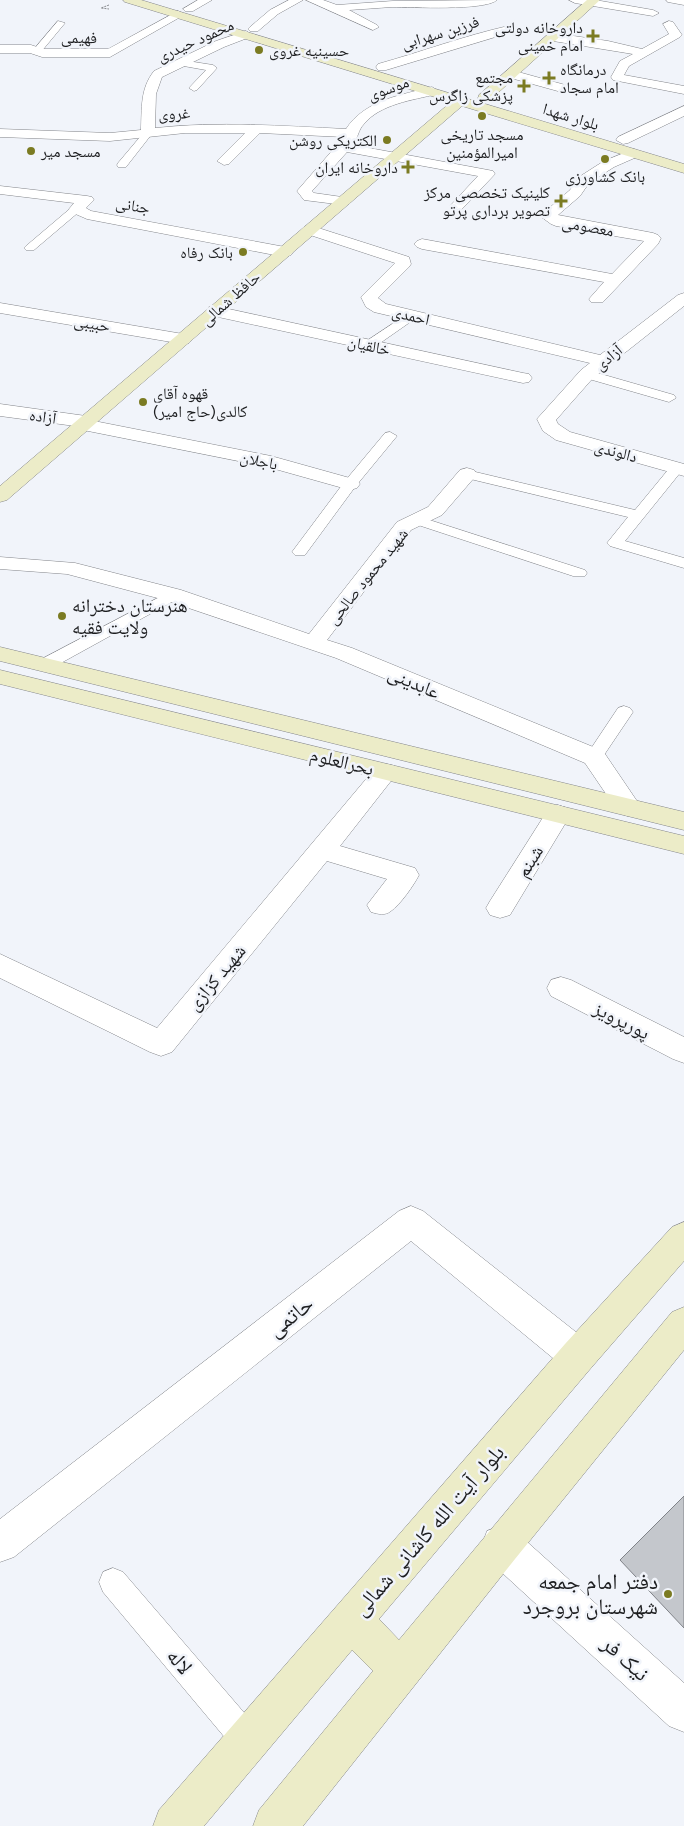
<svg xmlns="http://www.w3.org/2000/svg" width="684" height="1826" font-family="Figtree,'Noto Naskh Arabic',sans-serif">
<rect width="100%" height="100%" fill="#f1f4fa"/>
<polygon fill="#c4c7cc" stroke="#808388" points="684,1496 684,1628 620,1560"/>
<g fill="none" stroke-linecap="round" stroke-linejoin="round">
<g stroke="#83858a" stroke-width="1">
<g id="service">
<polygon points="58,21 65,23 41,52 35,52 35,48"/>
<polygon points="181,60 213,65 217,68 197,90 194,91 189,88 206,70 178,65 177,63"/>
<polygon points="148,130 151,131 151,135 126,167 118,167 117,165 118,163 145,131"/>
<polygon points="76,206 80,207 81,209 80,211 34,250 26,250 24,248 26,246 72,207"/>
<polygon points="412,311 418,315 416,318 373,348 365,348 363,345 365,342"/>
<polygon points="587,370 674,395 676,398 669,402 582,377 581,374"/>
<polygon points="390,432 397,436 355,487 305,555 295,555 292,552 345,481 385,433"/>
<polygon points="677,464 682,465 684,468 625,541 684,558 684,568 610,546 607,543 628,517 462,477 460,474 462,471 467,470 635,510 672,465"/>
<polygon points="417,516 585,570 587,573 585,576 573,576 412,523 410,520 412,517"/>
<polygon points="173,590 179,592 181,595 179,598 50,669 44,670 38,669 36,665 38,661"/>
<polygon points="624,706 630,708 633,712 600,761 594,763 588,761 585,757 588,753 618,708"/>
<polygon points="113,1568 123,1572 259,1730 263,1741 259,1752 248,1756 237,1752 103,1592 99,1582 103,1572"/>
</g>
</g>
<g stroke="#83858a" stroke-width="1">
<g id="minor">
<polygon points="198,0 212,0 193,11 185,11 183,9"/>
<polygon points="289,0 303,0 278,14 258,31 250,31 248,29 250,27 270,10"/>
<path d="M306 0H323L337 5 393 1 497 0C485 11 411 7 392 7 378 8 364 9 349 10L377 25 379 27 373 30Z"/>
<polygon points="569,0 595,0 653,10 659,13 653,16 575,3"/>
<polygon points="666,0 684,0 684,5 668,2"/>
<polygon points="178,11 184,14 182,16 110,57 42,57 30,53 0,53 0,45 31,45 43,49 108,49"/>
<polygon points="669,21 673,22 682,35 680,37 629,66 624,75 684,86 684,94 613,80 611,77 620,61 633,54 553,41 547,37 553,33 608,41 642,49 669,34 663,24"/>
<path d="M508 26 512 28 514 30 512 32 386 70H378L376 67 378 64C421 52 464 36 508 26Z"/>
<path d="M246 31 252 35 250 37 224 47 162 77 156 94 155 128C218 121 283 126 346 129 365 100 401 95 432 87L438 91 437 94C413 100 380 104 364 124 358 130 358 138 353 145L488 170 493 171 495 174 462 209H452L450 206 478 176 347 152 312 191 314 193 349 198 351 201 349 204 344 205 304 200 297 191 344 137 260 133 229 164 224 165 217 161 245 133H185L110 141 0 137V129L110 133 141 130C142 108 140 89 154 71L216 41Z"/>
<polygon points="511,70 569,86 571,89 565,93 507,77 505,74"/>
<polygon points="684,106 684,116 628,143 623,144 616,140 618,137"/>
<polygon points="634,149 641,153 639,156 614,167 589,183 580,196 558,215 653,233 658,235 661,238 658,244 603,302 591,302 589,299 604,282 422,249 417,247 414,244 417,241 422,239 612,274 644,241 556,226 551,224 540,216 570,190 579,177 604,161"/>
<polygon points="0,186 87,196 92,197 94,200 86,208 91,211 285,247 291,249 293,252 291,255 285,257 87,219 71,212 69,209 74,203 0,194"/>
<polygon points="309,225 409,257 411,264 409,267 378,298 386,304 600,355 678,295 684,293 684,306 593,378 556,420 558,424 570,432 684,464 684,476 556,440 543,431 537,419 581,370 590,363 374,312 366,307 361,297 395,263 304,233 301,230 304,227"/>
<polygon points="0,303 183,334 189,335 192,339 189,343 183,344 0,313"/>
<polygon points="215,306 523,373 529,374 532,378 529,382 523,383 209,315 207,311 209,307"/>
<polygon points="0,404 86,416 93,418 94,421 271,456 357,480 360,484 357,488 350,490 268,467 83,430 75,426 0,416"/>
<polygon points="467,468 474,470 477,474 474,478 442,515 411,530 327,640 352,648 603,751 641,807 637,813 628,816 619,813 585,763 336,658 165,600 67,574 0,569 0,557 75,563 181,590 309,634 397,522 428,507 460,470"/>
<path d="M386 764 395 766 398 772 340 846 415 868 419 875C414 885 400 905 391 911 385 916 378 914 371 912L367 905 387 879 327 861 172 1052 161 1056 150 1052 0 978V954L157 1028 377 766Z"/>
<polygon points="558,805 567,808 571,814 510,915 500,918 490,915 486,908 490,901 549,808"/>
<polygon points="561,977 571,980 684,1037 684,1063 673,1059 551,996 547,988 551,980"/>
<polygon points="411,1206 423,1211 591,1344 596,1356 591,1368 578,1373 565,1368 411,1241 14,1557 0,1562 0,1519 399,1211"/>
<polygon points="501,1526 515,1531 684,1683 684,1732 669,1726 487,1559 482,1545 487,1531"/>
</g>
</g>
<g stroke="#83858a" stroke-width="1">
<g id="secondary">
<polygon points="123,0 141,0 684,164 684,173 462,106 7,500 0,502 0,486 451,102 125,2"/>
<polygon points="587,0 600,0 489,101 479,101 478,98 479,95"/>
<polygon points="0,647 684,812 684,830 0,661"/>
<polygon points="0,670 684,836 684,854 0,684"/>
<polygon points="684,1222 684,1261 591,1368 379,1619 399,1640 672,1312 684,1307 684,1350 515,1559 303,1826 253,1826 259,1810 373,1671 352,1650 204,1826 153,1826 159,1810 565,1344 672,1227"/>
</g>
</g>
<polyline stroke="#898b8f" stroke-width="1" stroke-dasharray="2 1" stroke-linecap="butt" points="109,5 101,8 109,9"/>
<use href="#service" fill="#fff" fill-rule="evenodd"/>
<use href="#minor" fill="#fff" fill-rule="evenodd"/>
<use href="#secondary" fill="#ececc8" fill-rule="evenodd"/>
</g>
<g fill="#7b7b22" stroke="#f1f4fa" stroke-width="2">
<path d="M590.5 28.5h5v5h5v5h-5v5h-5v-5h-5v-5h5z"/>
<circle cx="259" cy="50" r="5"/>
<path d="M546.5 70.5h5v5h5v5h-5v5h-5v-5h-5v-5h5z"/>
<path d="M521.5 78.5h5v5h5v5h-5v5h-5v-5h-5v-5h5z"/>
<circle cx="482" cy="116" r="5"/>
<circle cx="387" cy="140" r="5"/>
<circle cx="31" cy="151" r="5"/>
<circle cx="605" cy="159" r="5"/>
<path d="M405.5 159.5h5v5h5v5h-5v5h-5v-5h-5v-5h5z"/>
<path d="M558.5 193.5h5v5h5v5h-5v5h-5v-5h-5v-5h5z"/>
<circle cx="243" cy="252" r="5"/>
<circle cx="143" cy="402" r="5"/>
<circle cx="62" cy="616" r="5"/>
<circle cx="668" cy="1594" r="5"/>
</g>
<g text-anchor="middle" stroke-width="5" stroke-linejoin="round" paint-order="stroke">
<g font-size="16" fill="#1d1e20" stroke="#f1f4fa" text-anchor="end">
<text x="583" y="33">داروخانه دولتی<tspan x="583" dy="18">امام خمینی</tspan></text>
<text x="269" y="56" text-anchor="start">حسینیه غروی</text>
<text x="560" y="75" text-anchor="start">درمانگاه<tspan x="560" dy="18">امام سجاد</tspan></text>
<text x="513" y="83">مجتمع<tspan x="513" dy="18">پزشکی زاگرس</tspan></text>
<text x="482" y="140" text-anchor="middle">مسجد تاریخی<tspan x="482" dy="18">امیرالمؤمنین</tspan></text>
<text x="377" y="146">الکتریکی روشن</text>
<text x="41" y="157" text-anchor="start">مسجد میر</text>
<text x="398" y="173">داروخانه ایران</text>
<text x="605" y="182" text-anchor="middle">بانک کشاورزی</text>
<text x="550" y="198">کلینیک تخصصی مرکز<tspan x="550" dy="18">تصویر برداری پرتو</tspan></text>
<text x="233" y="258">بانک رفاه</text>
<text x="153" y="399" text-anchor="start">قهوه آقای<tspan x="153" dy="18">کالدی(حاج امیر)</tspan></text>
</g>
<g font-size="16" fill="#1d1e20" stroke="#f1f4fa">
<text transform="translate(440 32) rotate(-17)" y="6">فرزین سهرابی</text>
<text transform="translate(79 37) rotate(1)" y="6">فهیمی</text>
<text transform="translate(195 40) rotate(-24)" y="6">محمود حیدری</text>
<text transform="translate(388 88) rotate(-20)" y="6">موسوی</text>
<text transform="translate(174 113) rotate(-3)" y="6">غروی</text>
<text transform="translate(571 116) rotate(17)" y="6">بلوار شهدا</text>
<text transform="translate(133 205) rotate(10)" y="6">جنانی</text>
<text transform="translate(588 226) rotate(10)" y="6">معصومی</text>
<text transform="translate(230 298) rotate(-41)" y="6">حافظ شمالی</text>
<text transform="translate(411 315) rotate(13)" y="6">احمدی</text>
<text transform="translate(92 323) rotate(9)" y="6">حبیبی</text>
<text transform="translate(369 345) rotate(12)" y="6">خالقیان</text>
<text transform="translate(608 357) rotate(-39)" y="6">آزادی</text>
<text transform="translate(43 416) rotate(8)" y="6">آزاده</text>
<text transform="translate(616 451) rotate(15)" y="6">دالوندی</text>
<text transform="translate(259 460) rotate(12)" y="6">باجلان</text>
<text transform="translate(367 576) rotate(-51)" y="6">شهید محمود صالحی</text>
</g>
<g font-size="19" fill="#1d1e20" stroke="#f1f4fa" text-anchor="start">
<text x="72" y="612">هنرستان دخترانه<tspan x="72" dy="22">ولایت فقیه</tspan></text>
</g>
<g font-size="19" fill="#1d1e20" stroke="#f1f4fa">
<text transform="translate(414 682) rotate(23)" y="7">عابدینی</text>
<text transform="translate(342 761) rotate(14)" y="7">بحرالعلوم</text>
<text transform="translate(529 861) rotate(-58)" y="7">شبنم</text>
<text transform="translate(216 977) rotate(-50)" y="7">شهید کزازی</text>
<text transform="translate(622 1020) rotate(27)" y="7">پورپرویز</text>
</g>
<g font-size="22" fill="#1d1e20" stroke="#f1f4fa">
<text transform="translate(290 1316) rotate(-38)" y="8">حاتمی</text>
<text transform="translate(428 1530) rotate(-49)" y="8">بلوار آیت الله کاشانی شمالی</text>
<text transform="translate(626 1658) rotate(42)" y="8">نیک فر</text>
<text transform="translate(180 1661) rotate(50)" y="8">لاله</text>
</g>
<g font-size="22" fill="#1d1e20" stroke="#f1f4fa" text-anchor="end">
<text x="658" y="1589">دفتر امام جمعه<tspan x="658" dy="25">شهرستان بروجرد</tspan></text>
</g>
</g>
</svg>
